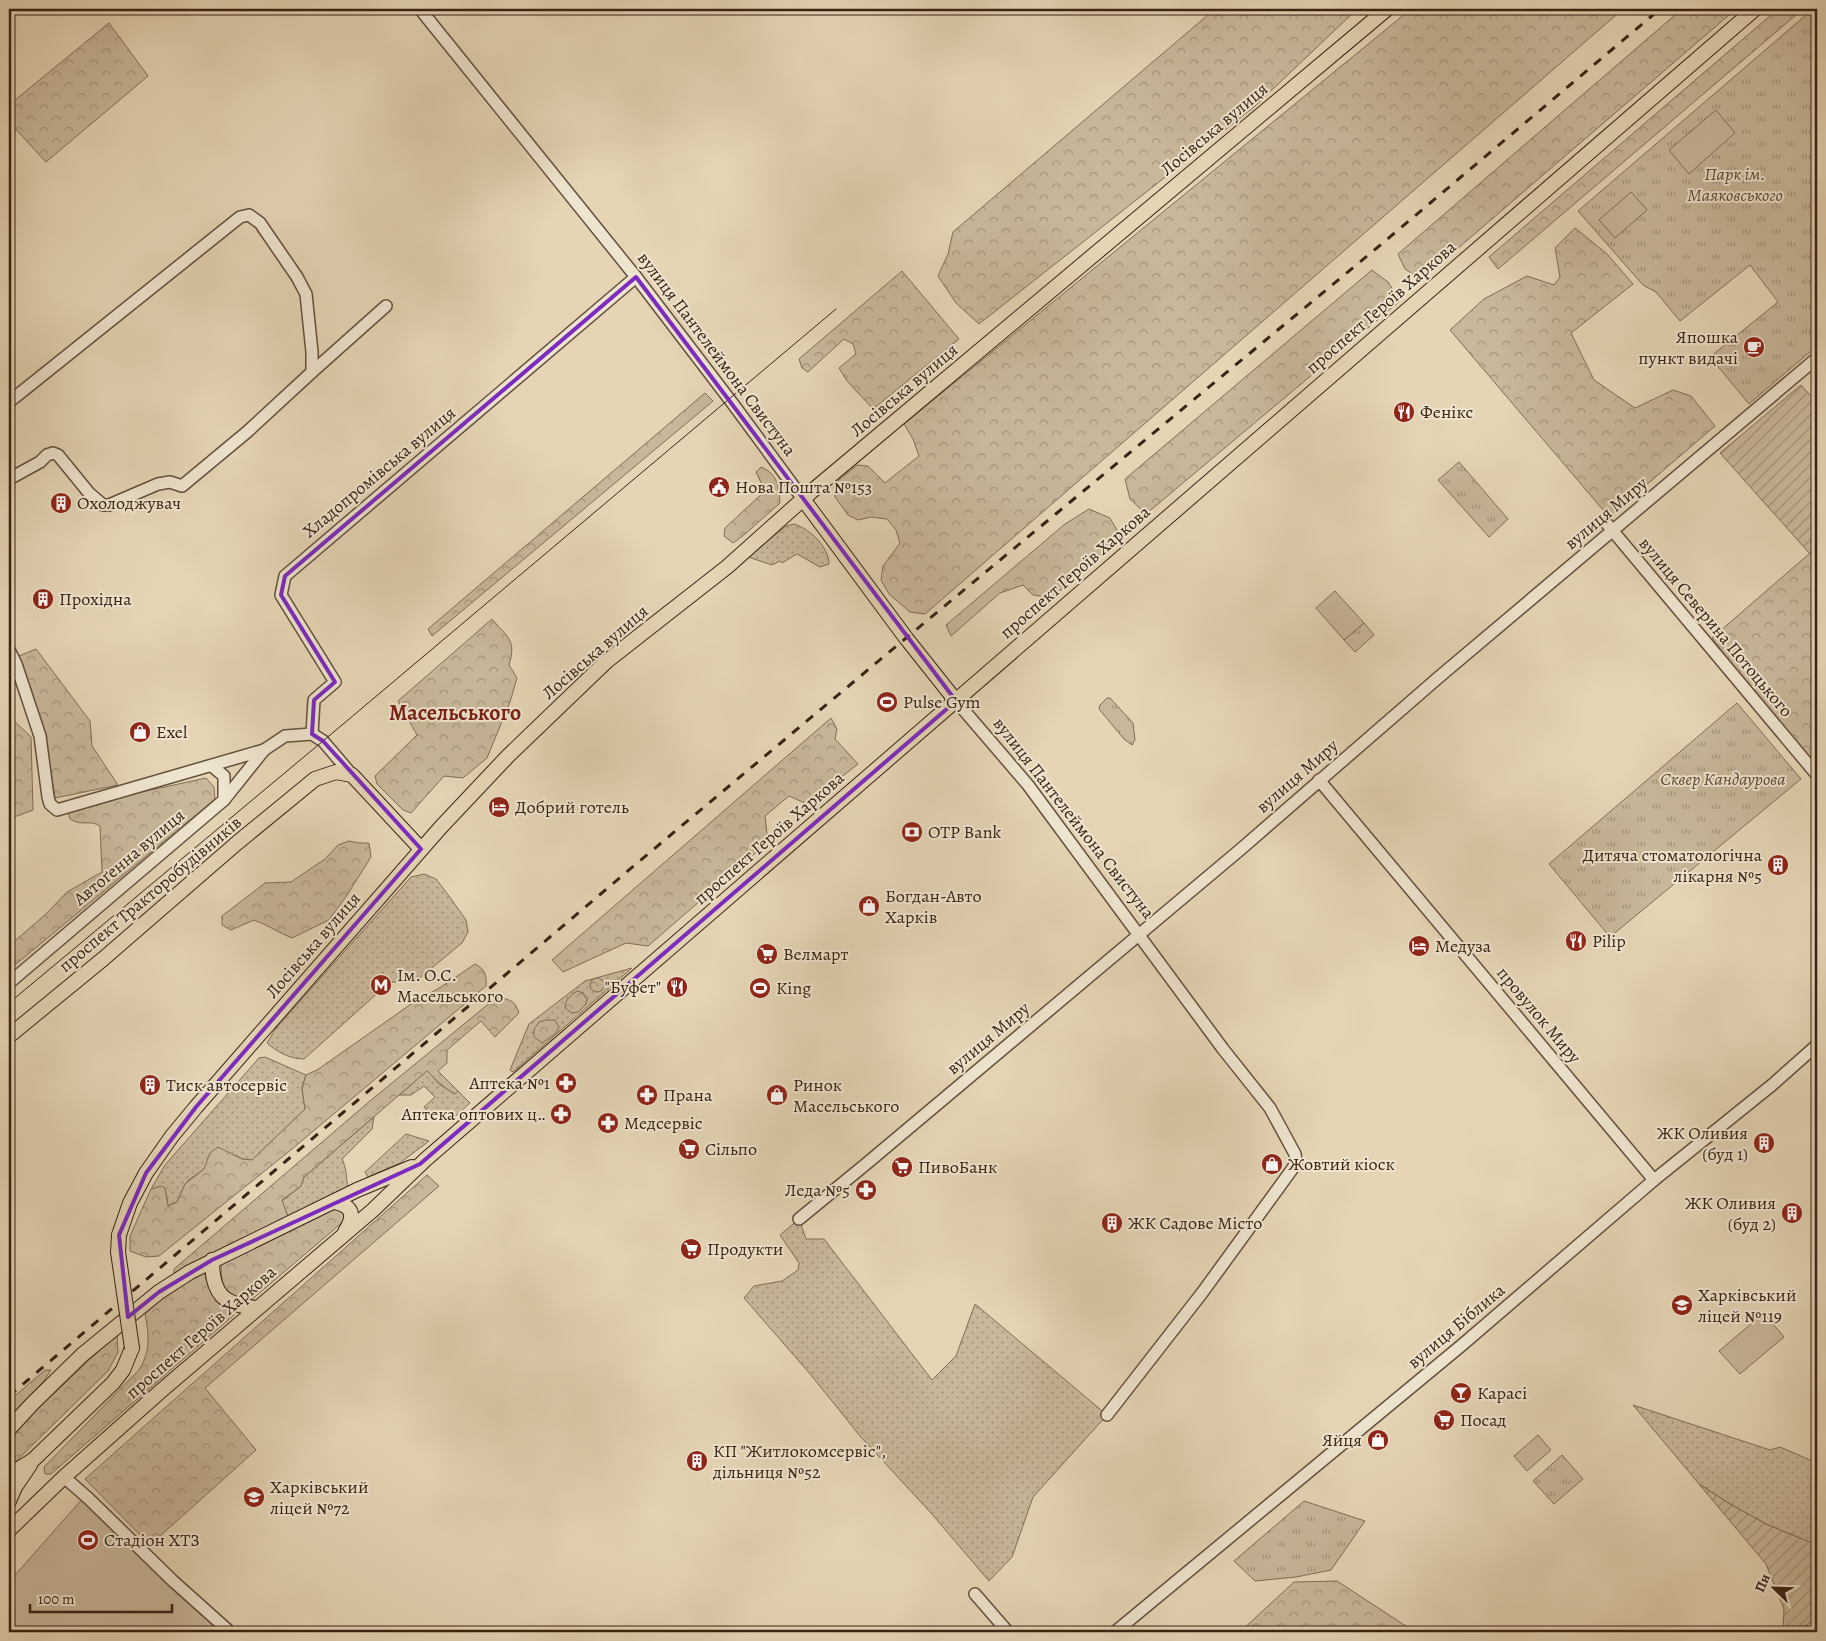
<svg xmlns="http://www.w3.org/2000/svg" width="1826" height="1641" font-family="Alegreya,serif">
<defs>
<pattern id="grass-dots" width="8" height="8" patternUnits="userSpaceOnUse" patternTransform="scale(1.25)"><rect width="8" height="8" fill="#c8b79a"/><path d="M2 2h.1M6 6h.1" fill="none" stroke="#a3947c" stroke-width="1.8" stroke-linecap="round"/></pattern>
<pattern id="forest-crowns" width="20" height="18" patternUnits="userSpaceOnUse" patternTransform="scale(1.25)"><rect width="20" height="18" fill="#c8b79a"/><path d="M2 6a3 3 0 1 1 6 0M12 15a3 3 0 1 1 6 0" fill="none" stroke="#a3947c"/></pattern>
<pattern id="park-tufts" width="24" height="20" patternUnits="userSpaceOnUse" patternTransform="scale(1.25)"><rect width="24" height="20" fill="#c8b79a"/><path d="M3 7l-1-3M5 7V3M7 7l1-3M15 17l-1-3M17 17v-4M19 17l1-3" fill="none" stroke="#a3947c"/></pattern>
<pattern id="garden-furrows" width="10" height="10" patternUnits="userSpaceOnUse" patternTransform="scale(1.25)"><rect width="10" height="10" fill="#c8b79a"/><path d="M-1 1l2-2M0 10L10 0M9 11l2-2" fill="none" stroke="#a3947c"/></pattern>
</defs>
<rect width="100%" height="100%" fill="#e5d5b5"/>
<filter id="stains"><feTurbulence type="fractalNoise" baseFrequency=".004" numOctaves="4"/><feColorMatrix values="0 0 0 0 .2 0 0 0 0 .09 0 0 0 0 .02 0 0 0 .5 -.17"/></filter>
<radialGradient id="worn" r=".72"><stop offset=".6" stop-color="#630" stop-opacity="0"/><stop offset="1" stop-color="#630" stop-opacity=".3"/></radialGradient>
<g fill="url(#grass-dots)" stroke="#806d57">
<path d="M794 524C810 529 829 547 829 564L820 567 797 554 782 563 780 561 772 565 748 557 786 526Z"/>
<path d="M424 874 436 879 449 896 466 920 468 932 462 943 417 980 409 982H390L304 1059C290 1059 277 1052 267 1043L276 1028 411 877Z"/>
<polygon points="632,968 513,1072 510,1070 529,1024 585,981"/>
<polygon points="265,1057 306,1075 302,1088 305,1109 252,1160 242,1159 236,1155 204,1169 190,1179 185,1184 177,1202 168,1206 165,1188 161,1187 151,1189 165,1165 259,1058"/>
<path d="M427 1070 439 1084 455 1094 458 1091 470 1103C465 1107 459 1114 454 1117 443 1121 431 1116 424 1107L435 1097 424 1086 411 1095H399Z"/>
<path d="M374 1117 372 1129 342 1159C347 1169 346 1178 348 1188L288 1217 282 1201 301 1186 304 1177Z"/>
<polygon points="406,1134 429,1141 400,1163 368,1177 365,1172"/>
<polygon points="799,1219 806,1239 824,1239 932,1380 956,1356 975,1304 1107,1415 1033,1497 1012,1557 989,1581 931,1513 860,1436 811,1375 744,1298 754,1286 782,1281 798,1270 799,1263 780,1235"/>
<polygon points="1633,1405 1770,1450 1780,1447 1817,1463 1817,1545 1768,1525 1730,1504 1699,1484"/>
</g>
<g fill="url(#forest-crowns)" stroke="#806d57">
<polygon points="1215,9 1350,9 1353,13 1254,107 979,324 956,303 938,276 948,254 953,232"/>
<polygon points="1411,9 1623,9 925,614 910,612 889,594 881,580 883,566 900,543 896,530 887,519 871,517 858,520 848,515 835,497 834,484 857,465 868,466 885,483 919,456 913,439 904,424"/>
<polygon points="1682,9 1736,9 1421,280 1405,269 1398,254"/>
<polygon points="1778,9 1803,9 1498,269 1489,257"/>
<polygon points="109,23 148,76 46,162 9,122 9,105"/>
<polygon points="1575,228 1607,254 1633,284 1571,333 1594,380 1635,408 1673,390 1691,396 1715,426 1609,517 1450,330 1484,299 1527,276 1554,285 1560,277 1555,248"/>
<polygon points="1372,270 1388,282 1400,301 1146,514 1130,499 1125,479"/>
<polygon points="902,271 959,339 873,409 847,381 839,368 856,354 853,344 844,339 808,372 802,368 799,359"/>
<polygon points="705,393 713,401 432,636 428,629"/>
<path d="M761 467C778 474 779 487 780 503L744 535 733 543 724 536 725 528 765 491 756 472Z"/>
<polygon points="1089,509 1110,518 1121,537 1052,598 1033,595 1023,585 1000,593 951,636 946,625 1065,524"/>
<polygon points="1817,547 1817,767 1745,681 1712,638"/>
<path d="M492 619C507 637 517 640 509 665L517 678 510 702 487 758 463 778 444 776 411 813 403 810 377 784 375 776 417 735 398 701Z"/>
<polygon points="36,649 90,721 92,746 118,785 55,798 46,738 19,656"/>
<polygon points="9,716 31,737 33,810 9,819"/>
<polygon points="831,718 837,729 835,739 858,764 807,804 789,796 765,816 768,842 648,946 626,943 563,972 552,960"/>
<path d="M206 778 214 787 215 799 9 970V946L46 914 67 892 102 872 100 826C89 819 83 827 70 819L68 812 73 807Z"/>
<path d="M349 841 359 843H369L371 857 347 895 329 920 292 938C279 933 268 925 254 920L231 930 222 925V916L265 883 291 882 325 859 338 845Z"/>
<path d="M475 964C485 969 487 976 486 986L292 1149 159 1256 146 1257 130 1251V1236L151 1189 161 1186 165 1188 168 1206 177 1202 185 1184 204 1169 210 1153 218 1147 242 1159 252 1160 305 1109 302 1088 306 1075 317 1070 414 1002 441 987Z"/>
<circle cx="597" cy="985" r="7"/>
<path d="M577 991 583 993 587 999 586 1004 578 1012 572 1013 565 1008C565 1000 570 996 577 991Z"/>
<path d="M497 997C510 1000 515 1000 519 1013L495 1037 481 1021 447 1050V1063L438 1071 458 1091 455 1094C443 1088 436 1079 427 1071L304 1177 301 1186 282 1200 288 1217 178 1272 174 1273V1269L370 1101Z"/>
<polygon points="546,1020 555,1020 559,1027 556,1033 542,1043 534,1037 534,1029 539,1022"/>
<polygon points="427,1175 439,1186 205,1388 256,1450 150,1545 85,1479"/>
<path d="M336 1206 346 1211 344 1221 250 1301C227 1304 218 1281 222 1261Z"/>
<path d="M204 1271C208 1291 218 1302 234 1315L51 1474H45L44 1467 139 1370C151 1350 149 1336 145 1314L162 1298Z"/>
<polygon points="117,1334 118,1352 108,1371 9,1468 9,1436"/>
<polygon points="45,1370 51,1370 43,1382 9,1419 9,1401"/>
<polygon points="1337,1581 1415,1632 1240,1632 1294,1582"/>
</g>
<g fill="url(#park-tufts)" stroke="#806d57">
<polygon points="1813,9 1817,9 1817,346 1749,404 1710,357 1778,302 1750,265 1680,321 1656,292 1643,285 1578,211"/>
<polygon points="1459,462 1508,519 1489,537 1438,480"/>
<polygon points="1364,623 1374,635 1355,652 1344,640"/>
<polygon points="1107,698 1110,698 1133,723 1135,740 1132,745 1124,739 1099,709 1100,705"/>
<polygon points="1737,703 1801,779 1610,937 1549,864"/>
<polygon points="1562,1455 1583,1479 1554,1504 1533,1481"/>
<polygon points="1304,1501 1365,1521 1331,1570 1296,1577 1255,1581 1234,1561"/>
</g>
<g fill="url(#garden-furrows)" stroke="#806d57">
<polygon points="1801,385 1817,403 1817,548 1810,554 1720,453"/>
<polygon points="1699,1484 1730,1504 1768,1525 1817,1545 1817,1619 1800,1629 1783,1630 1784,1609 1766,1564"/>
</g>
<g fill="#c8b79a" stroke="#806d57">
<polygon points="1716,110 1735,133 1689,174 1669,150"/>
<polygon points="1631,192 1647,210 1615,238 1599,220"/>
<polygon points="1335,591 1364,623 1344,640 1316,608"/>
<polygon points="1764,1313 1784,1337 1740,1374 1719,1351"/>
<polygon points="1538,1435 1551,1450 1527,1471 1514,1456"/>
<polygon points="84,1497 229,1632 9,1632 9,1582"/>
</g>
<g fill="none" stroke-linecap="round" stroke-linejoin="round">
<g stroke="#63503c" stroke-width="14">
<g id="minor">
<polyline points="420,9 636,277 733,404 803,499"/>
<polyline points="312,372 386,306"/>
<polyline points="9,402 240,217 249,215 260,223 297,277 306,294 312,352 312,372 247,432 182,486 170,482 158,484 109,505 103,505 89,493 58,455 53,453 47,455 40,462 9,479"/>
<polyline points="1607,524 1817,775"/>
<polyline points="9,650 16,664 40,736 48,797 50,804 57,810 264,750 285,736 312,734 323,741 352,775"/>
<polyline points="956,701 1028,785 1223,1049 1270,1108 1295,1154 1296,1162 1293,1168 1202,1293 1107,1415"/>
<polyline points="312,734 314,700 335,682 281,595 285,576 636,277"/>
<polyline points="212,766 224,776 224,800"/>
<polyline points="1319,780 1654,1180"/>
<polyline points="9,983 224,800 264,750"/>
<polyline points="799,1219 866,1164 1241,849 1439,677 1817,358"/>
<polyline points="64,1477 88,1498 173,1581 230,1632"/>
<polyline points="975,1594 1008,1632"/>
<polyline points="1115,1632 1462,1345 1654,1180 1772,1085 1817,1045"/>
</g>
</g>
<g stroke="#382314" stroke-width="16">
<g id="major">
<polyline points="803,499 906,638 956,701"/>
<polyline points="9,1036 103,959 237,843 315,779 336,772 352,775 421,849"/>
<path d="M334 1202C354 1206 355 1216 345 1232"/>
<polyline points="119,1235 130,1203 146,1173 172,1136 196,1107 441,827 508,756 607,661 727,567 811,492 1387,9"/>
<path d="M212 1260C212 1294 223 1305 257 1308"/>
<polyline points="9,1429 32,1404 82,1355 159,1292 190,1272 357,1190 412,1167"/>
<polyline points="9,1475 33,1460 113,1383 123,1370 132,1348"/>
<polyline points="9,1501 15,1487 30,1465"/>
<polyline points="9,1530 64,1477 162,1390 373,1210 425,1160 1755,9"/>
</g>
</g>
<use href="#minor" stroke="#eee4cf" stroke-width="11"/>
<use href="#major" stroke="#e5d5b5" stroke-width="14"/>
<polyline stroke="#382314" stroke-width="1" points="9,1003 323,741 836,309"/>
<polyline stroke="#382314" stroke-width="3" stroke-dasharray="9 9" stroke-linecap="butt" points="9,1396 636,864 906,638 1378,247 1660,9"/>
<g stroke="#382314" stroke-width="16" stroke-linecap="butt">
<polyline id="major-bridge" points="119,1235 118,1252 132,1348"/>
</g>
<use href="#major-bridge" stroke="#e5d5b5" stroke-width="14"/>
</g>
<path fill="none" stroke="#7b2cbf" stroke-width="4" stroke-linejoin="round" d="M636 277 956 701 420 1164 212 1260 159 1292 128 1317 119 1235 146 1173 196 1107 421 849 323 741 312 734 314 700 335 682 281 595 285 576Z"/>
<defs>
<g id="cafe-disc" transform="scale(1.125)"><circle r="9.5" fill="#8f2418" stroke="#eee4cf"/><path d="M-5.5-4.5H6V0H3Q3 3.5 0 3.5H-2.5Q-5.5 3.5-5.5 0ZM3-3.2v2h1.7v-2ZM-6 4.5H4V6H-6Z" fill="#fff"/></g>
<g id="restaurant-disc" transform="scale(1.125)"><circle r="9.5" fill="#8f2418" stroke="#eee4cf"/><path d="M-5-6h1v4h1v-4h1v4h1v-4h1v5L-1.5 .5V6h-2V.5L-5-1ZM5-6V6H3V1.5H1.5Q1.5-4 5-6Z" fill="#fff"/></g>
<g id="civic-disc" transform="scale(1.125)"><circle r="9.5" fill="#8f2418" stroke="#eee4cf"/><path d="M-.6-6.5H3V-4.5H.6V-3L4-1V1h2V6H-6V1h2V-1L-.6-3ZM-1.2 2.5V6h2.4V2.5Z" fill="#fff"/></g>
<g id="building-disc" transform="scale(1.125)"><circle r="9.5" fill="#8f2418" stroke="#eee4cf"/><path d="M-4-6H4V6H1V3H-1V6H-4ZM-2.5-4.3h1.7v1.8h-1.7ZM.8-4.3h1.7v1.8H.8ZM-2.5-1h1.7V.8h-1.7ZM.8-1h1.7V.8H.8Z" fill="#fff"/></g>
<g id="stadium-disc" transform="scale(1.125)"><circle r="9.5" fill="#8f2418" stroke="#eee4cf"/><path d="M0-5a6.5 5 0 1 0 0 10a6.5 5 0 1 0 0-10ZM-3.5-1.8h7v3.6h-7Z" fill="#fff"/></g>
<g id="shop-disc" transform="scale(1.125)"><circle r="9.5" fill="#8f2418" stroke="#eee4cf"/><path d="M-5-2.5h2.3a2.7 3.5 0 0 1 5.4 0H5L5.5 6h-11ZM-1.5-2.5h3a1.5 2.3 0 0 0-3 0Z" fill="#fff"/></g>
<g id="hotel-disc" transform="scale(1.125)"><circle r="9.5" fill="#8f2418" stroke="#eee4cf"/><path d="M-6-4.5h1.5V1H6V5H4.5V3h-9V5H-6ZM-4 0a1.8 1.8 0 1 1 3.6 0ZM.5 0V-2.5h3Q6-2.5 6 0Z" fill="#fff"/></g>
<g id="bank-disc" transform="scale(1.125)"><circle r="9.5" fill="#8f2418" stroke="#eee4cf"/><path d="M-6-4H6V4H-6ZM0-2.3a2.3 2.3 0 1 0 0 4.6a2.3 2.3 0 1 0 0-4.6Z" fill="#fff"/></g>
<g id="supermarket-disc" transform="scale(1.125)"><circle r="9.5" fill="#8f2418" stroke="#eee4cf"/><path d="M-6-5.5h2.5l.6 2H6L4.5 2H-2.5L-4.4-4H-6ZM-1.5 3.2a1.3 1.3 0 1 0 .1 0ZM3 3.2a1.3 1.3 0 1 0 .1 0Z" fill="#fff"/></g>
<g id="metro-disc" transform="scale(1.125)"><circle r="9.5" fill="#8f2418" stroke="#eee4cf"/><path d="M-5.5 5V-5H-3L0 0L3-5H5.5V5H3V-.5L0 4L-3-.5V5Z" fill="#fff"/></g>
<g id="pharmacy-disc" transform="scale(1.125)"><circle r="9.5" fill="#8f2418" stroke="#eee4cf"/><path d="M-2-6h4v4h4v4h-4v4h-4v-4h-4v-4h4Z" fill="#fff"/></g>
<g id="school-disc" transform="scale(1.125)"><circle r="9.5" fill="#8f2418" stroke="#eee4cf"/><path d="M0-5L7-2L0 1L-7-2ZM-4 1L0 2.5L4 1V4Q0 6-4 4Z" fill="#fff"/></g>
<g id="bar-disc" transform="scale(1.125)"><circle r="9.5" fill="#8f2418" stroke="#eee4cf"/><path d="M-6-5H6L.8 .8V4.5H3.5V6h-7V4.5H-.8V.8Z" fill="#fff"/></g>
</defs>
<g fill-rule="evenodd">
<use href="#cafe-disc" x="1754" y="347"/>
<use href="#restaurant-disc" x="1404" y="412"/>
<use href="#civic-disc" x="719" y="487"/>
<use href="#building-disc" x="61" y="503"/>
<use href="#building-disc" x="43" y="599"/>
<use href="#stadium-disc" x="887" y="702"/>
<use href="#shop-disc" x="140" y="732"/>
<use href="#hotel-disc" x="499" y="807"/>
<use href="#bank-disc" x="912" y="832"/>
<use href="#building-disc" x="1778" y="865"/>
<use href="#shop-disc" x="869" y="906"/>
<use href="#restaurant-disc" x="1576" y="941"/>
<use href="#hotel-disc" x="1419" y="946"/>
<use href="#supermarket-disc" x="767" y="954"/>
<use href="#metro-disc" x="381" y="985"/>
<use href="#restaurant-disc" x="677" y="987"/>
<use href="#stadium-disc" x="760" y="988"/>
<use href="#pharmacy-disc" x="566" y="1083"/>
<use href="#building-disc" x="150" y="1085"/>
<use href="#pharmacy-disc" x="647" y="1095"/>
<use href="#shop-disc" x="777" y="1095"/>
<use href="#pharmacy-disc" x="561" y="1114"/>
<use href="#pharmacy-disc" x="608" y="1123"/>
<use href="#building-disc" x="1764" y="1143"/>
<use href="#supermarket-disc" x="689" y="1149"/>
<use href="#shop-disc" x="1272" y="1164"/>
<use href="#supermarket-disc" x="902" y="1167"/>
<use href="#pharmacy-disc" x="866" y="1190"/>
<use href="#building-disc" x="1792" y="1213"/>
<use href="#building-disc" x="1112" y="1223"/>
<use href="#supermarket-disc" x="691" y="1249"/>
<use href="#school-disc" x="1682" y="1305"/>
<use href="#bar-disc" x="1461" y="1393"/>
<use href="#supermarket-disc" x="1444" y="1420"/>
<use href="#shop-disc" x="1378" y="1440"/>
<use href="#building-disc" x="697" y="1461"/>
<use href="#school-disc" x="254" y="1497"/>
<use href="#stadium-disc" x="88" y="1540"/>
</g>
<g text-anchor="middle" stroke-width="4" stroke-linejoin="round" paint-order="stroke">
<g font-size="18" fill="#382314" stroke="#eee4cf">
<text transform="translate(1214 129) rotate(-40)" y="6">Лосівська вулиця</text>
<text transform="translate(1381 307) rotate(-41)" y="6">проспект Героїв Харкова</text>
<text transform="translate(717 354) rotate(53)" y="6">вулиця Пантелеймона Свистуна</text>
<text transform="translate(904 390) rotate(-40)" y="6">Лосівська вулиця</text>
<text transform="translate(379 472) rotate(-40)" y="6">Хладопромівська вулиця</text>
<text transform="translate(1606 513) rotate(-40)" y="6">вулиця Миру</text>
<text transform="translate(1075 572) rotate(-41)" y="6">проспект Героїв Харкова</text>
<text transform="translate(1716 627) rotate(50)" y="6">вулиця Северина Потоцького</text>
<text transform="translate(595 652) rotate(-41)" y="6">Лосівська вулиця</text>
<text transform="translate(1297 776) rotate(-41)" y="6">вулиця Миру</text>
<text transform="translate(1074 818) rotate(52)" y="6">вулиця Пантелеймона Свистуна</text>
<text transform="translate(769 838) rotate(-41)" y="6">проспект Героїв Харкова</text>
<text transform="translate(129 857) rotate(-40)" y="6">Автоґенна вулиця</text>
<text transform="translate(150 894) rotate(-40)" y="6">проспект Тракторобудівників</text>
<text transform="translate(313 945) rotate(-49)" y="6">Лосівська вулиця</text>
<text transform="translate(1539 1015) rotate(50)" y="6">провулок Миру</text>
<text transform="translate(988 1038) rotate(-40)" y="6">вулиця Миру</text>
<text transform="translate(1456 1326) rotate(-40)" y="6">вулиця Біблика</text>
<text transform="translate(201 1332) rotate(-41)" y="6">проспект Героїв Харкова</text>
</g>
<g font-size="18" font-style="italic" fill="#5c4836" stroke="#eee4cf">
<text x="1735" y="180">Парк ім.<tspan x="1735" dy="21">Маяковського</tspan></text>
<text x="1723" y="785">Сквер Кандаурова</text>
</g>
<g font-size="18" fill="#382314" stroke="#eee4cf" text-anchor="start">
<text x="1738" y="343" text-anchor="end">Япошка<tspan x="1738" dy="21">пункт видачі</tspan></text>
<text x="1420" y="418">Фенікс</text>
<text x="735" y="493">Нова Пошта №153</text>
<text x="77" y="509">Охолоджувач</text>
<text x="59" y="605">Прохідна</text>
<text x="903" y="708">Pulse Gym</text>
<text x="156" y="738">Exel</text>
<text x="515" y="813">Добрий готель</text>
<text x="928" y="838">OTP Bank</text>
<text x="1762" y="861" text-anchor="end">Дитяча стоматологiчна<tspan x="1762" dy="21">лiкарня №5</tspan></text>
<text x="885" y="902">Богдан-Авто<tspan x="885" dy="21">Харків</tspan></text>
<text x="1592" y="947">Pilip</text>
<text x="1435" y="952">Медуза</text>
<text x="783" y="960">Велмарт</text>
<text x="397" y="981">Ім. О.С.<tspan x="397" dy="21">Масельського</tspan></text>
<text x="661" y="993" text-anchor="end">"Буфет"</text>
<text x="776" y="994">King</text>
<text x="550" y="1089" text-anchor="end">Аптека №1</text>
<text x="166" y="1091">Тиск автосервіс</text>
<text x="793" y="1091">Ринок<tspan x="793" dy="21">Масельського</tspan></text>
<text x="663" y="1101">Прана</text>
<text x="545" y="1120" text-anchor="end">Аптека оптових ц‥</text>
<text x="624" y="1129">Медсервіс</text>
<text x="1748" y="1139" text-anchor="end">ЖК Оливия<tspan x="1748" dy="21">(буд 1)</tspan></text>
<text x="705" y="1155">Сільпо</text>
<text x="1288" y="1170">Жовтий кіоск</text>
<text x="918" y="1173">ПивоБанк</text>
<text x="850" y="1196" text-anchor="end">Леда №5</text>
<text x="1776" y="1209" text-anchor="end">ЖК Оливия<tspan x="1776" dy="21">(буд 2)</tspan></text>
<text x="1128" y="1229">ЖК Садове Місто</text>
<text x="707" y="1255">Продукти</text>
<text x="1698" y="1301">Харківський<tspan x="1698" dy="21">ліцей №119</tspan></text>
<text x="1477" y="1399">Карасі</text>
<text x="1460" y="1426">Посад</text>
<text x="1362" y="1446" text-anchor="end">Яйця</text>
<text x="713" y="1457">КП "Житлокомсервіс",<tspan x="713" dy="21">дільниця №52</tspan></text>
<text x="270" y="1493">Харківський<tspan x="270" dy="21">ліцей №72</tspan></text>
<text x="104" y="1546">Стадіон ХТЗ</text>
</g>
<g font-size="22" font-weight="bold" fill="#7a1f14" stroke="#eee4cf">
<text x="455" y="720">Масельського</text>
</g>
</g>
<rect width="1826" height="1641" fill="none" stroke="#e5d5b5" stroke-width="30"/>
<rect x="10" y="10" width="1806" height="1621" fill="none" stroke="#382314" stroke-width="2.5"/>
<rect x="15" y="15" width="1796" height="1611" fill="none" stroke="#382314"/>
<g transform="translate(1774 1588) rotate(293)" stroke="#eee4cf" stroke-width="4" paint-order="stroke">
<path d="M0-4L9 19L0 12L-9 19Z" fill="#382314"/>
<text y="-8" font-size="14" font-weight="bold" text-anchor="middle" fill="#382314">Пн</text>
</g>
<path d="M30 1604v8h142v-8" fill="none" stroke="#382314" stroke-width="2.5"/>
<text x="38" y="1604" font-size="15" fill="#382314" stroke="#eee4cf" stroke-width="4" paint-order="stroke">100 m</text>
<rect width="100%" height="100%" filter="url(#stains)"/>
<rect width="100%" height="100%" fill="url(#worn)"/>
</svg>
